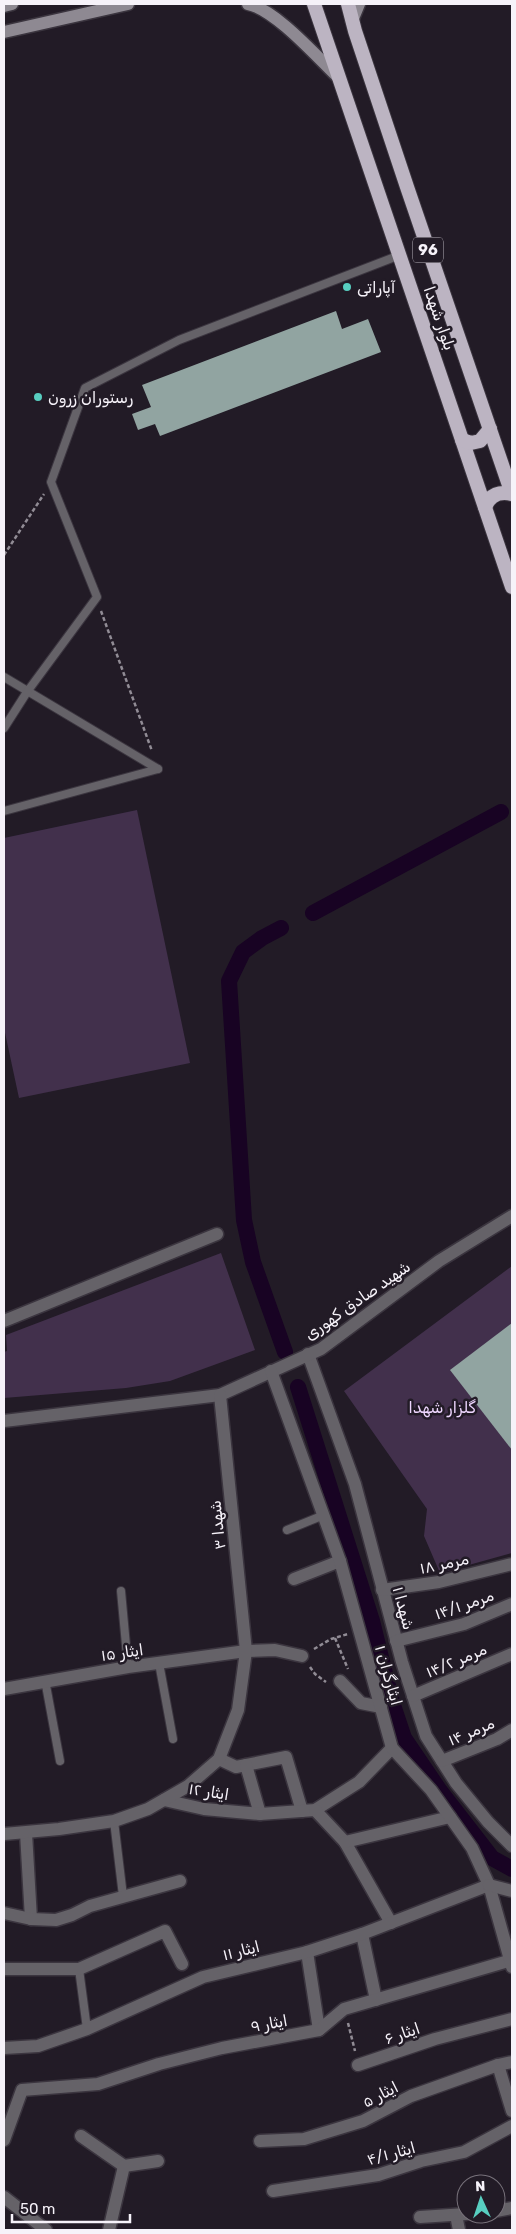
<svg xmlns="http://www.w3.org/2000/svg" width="516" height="2234" font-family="Rubik,Cairo,sans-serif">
<rect width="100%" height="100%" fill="#221b26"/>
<g fill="#42304c">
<polygon points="137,810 190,1063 19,1098 4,1028 4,838"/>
<polygon points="221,1253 255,1350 170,1381 126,1388 4,1398 4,1352 7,1351 6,1335"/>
<polygon points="512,1266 512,1553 440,1573 424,1536 427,1509 344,1391"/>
</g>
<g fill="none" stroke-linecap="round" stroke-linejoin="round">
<g stroke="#180323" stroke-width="16">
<polyline points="313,913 501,812"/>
<polyline points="281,928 262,938 243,952 229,981 244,1220 253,1262 285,1352"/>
<polyline points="298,1387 372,1621 392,1702 404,1738 440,1791 492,1858 512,1869"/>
</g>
</g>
<g fill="#91a4a1">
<polygon points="336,311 342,329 368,319 381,352 160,436 155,424 138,430 132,414 151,407 142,385"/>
<polygon points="512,1323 512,1450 450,1370"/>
</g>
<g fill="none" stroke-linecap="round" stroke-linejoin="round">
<g stroke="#3b353f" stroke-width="10">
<g id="service">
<polyline points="4,677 158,769"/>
<polyline points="4,728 27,692 97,597 51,482 85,388 179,340 400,255"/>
<polyline points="4,811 158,769"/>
<polyline points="287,1530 324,1515"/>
<polyline points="121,1591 128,1667"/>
<polyline points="159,1663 173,1739"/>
<polyline points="45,1680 60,1761"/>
<polyline points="114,1821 123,1896"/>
<polyline points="79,1969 87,2029"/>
</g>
</g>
<g stroke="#3b353f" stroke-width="15">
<g id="minor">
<polyline points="4,1321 217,1234"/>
<polyline points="308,1354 355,1484 402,1662 426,1736 456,1783 488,1822 512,1846"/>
<polyline points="4,1421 220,1395 321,1349 439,1261 512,1216"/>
<polyline points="294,1579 340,1561"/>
<polyline points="382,1590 439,1582 512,1564"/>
<polyline points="396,1641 464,1624 512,1604"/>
<polyline points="340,1681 361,1703 381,1707"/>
<polyline points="4,1689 128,1667 246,1651 275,1650 302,1656"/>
<polyline points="413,1696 512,1654"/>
<polyline points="219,1759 236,1767 286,1757 302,1811"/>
<polyline points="442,1761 497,1739 512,1730"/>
<polyline points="246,1765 260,1814"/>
<polyline points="164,1800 204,1809 260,1814 315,1810 359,1782 392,1748"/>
<polyline points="315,1810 345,1842 391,1923"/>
<polyline points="26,1833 31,1919"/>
<polyline points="4,1834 59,1829 114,1821 148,1809 188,1786 219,1759 238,1710 246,1651 220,1395"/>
<polyline points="345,1842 450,1817"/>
<polyline points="4,1913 31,1919 56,1920 72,1915 90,1906 180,1881"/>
<polyline points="362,1934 376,2000"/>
<polyline points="307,1952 319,2030"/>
<polyline points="4,1969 79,1969 165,1931 182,1964"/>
<polyline points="4,2048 38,2046 87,2029 203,1977 307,1952 362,1934 489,1885"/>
<polyline points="358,2065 435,2039 512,2019"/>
<polyline points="498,2065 512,2111"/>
<polyline points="81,2136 124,2166"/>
<polyline points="4,2140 22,2090 98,2084 159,2064 222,2048 319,2030 344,2009 512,1960"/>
<polyline points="260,2141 304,2139 363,2121 411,2096 498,2065 512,2062"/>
<polyline points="273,2191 378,2175 421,2161 464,2152 512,2126"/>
<polyline points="496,2211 512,2208"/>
<polyline points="456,2215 459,2230"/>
<polyline points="420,2217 466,2214"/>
<polyline points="109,2230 124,2166 158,2161"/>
</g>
</g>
<g stroke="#3b353f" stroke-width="15">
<g id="tertiary">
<polyline points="271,1371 340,1561 392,1748 431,1790 472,1848 489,1885 512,1967"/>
<polyline points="489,1885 512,1891"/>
<polyline points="4,2197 46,2230"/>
</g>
</g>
<g stroke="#3b353f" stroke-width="15">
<g id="secondary">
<path d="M248 4C275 9 318 58 339 78"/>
<polyline points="4,6 12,4"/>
<polyline points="352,21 359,4"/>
<polyline points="4,32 128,4"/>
</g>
</g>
<g stroke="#3b353f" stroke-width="16">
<g id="trunk">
<polyline points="314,4 512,587"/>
<polyline points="348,4 355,31 407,187 512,494"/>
<polyline points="462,440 471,443 480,441 490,429"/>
<path d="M485 507C490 494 500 491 512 494"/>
</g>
</g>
<g stroke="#918c95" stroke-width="2.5" stroke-dasharray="4 2.5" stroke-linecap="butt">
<polyline points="4,555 44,494"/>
<polyline points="101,611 152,751"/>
<polyline points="335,1638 348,1669"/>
<polyline points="314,1649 331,1639 348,1634"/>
<polyline points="310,1667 315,1674 326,1682"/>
<polyline points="348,2023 355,2051"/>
</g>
<use href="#service" stroke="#656268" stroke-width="8"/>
<use href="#minor" stroke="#656268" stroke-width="12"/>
<use href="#tertiary" stroke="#656268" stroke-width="12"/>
<use href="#secondary" stroke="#8e8992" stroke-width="12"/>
<use href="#trunk" stroke="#bcb4c2" stroke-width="14"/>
</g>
<g fill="#58cec0" stroke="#221b26" stroke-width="2">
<circle cx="347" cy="287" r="5"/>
<circle cx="38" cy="397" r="5"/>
</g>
<g text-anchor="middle" stroke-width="5" stroke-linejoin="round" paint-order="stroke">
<rect fill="#221b26" stroke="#b6b2ba" stroke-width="1" x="413" y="237.5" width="30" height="25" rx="4"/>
<g font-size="15" font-weight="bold" fill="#f6f2f9">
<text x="428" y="255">96</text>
</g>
<g font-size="16" fill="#f6f2f9" stroke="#221b26" text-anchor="start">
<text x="357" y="293">آپاراتی</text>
<text x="48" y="403">رستوران زرون</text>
</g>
<g font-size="16" fill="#f6f2f9" stroke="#221b26">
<text transform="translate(440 318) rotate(71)" y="6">بلوار شهدا</text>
<text transform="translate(357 1300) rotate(-35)" y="6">شهید صادق کهوری</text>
<text transform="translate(217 1525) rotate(-96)" y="6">شهدا ۳</text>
<text transform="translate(444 1563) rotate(-12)" y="6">مرمر ۱۸</text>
<text transform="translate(464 1604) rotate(-19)" y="6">مرمر ۱۴/۱</text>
<text transform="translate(404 1608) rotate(75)" y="6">شهدا ۱</text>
<text transform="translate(122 1652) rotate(-8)" y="6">ایثار ۱۵</text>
<text transform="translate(456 1660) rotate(-23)" y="6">مرمر ۱۴/۲</text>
<text transform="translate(389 1675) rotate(74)" y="6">ایثارگران ۱</text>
<text transform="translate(471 1731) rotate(-23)" y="6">مرمر ۱۴</text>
<text transform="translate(209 1791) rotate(9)" y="6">ایثار ۱۲</text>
<text transform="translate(241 1950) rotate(-14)" y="6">ایثار ۱۱</text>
<text transform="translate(269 2023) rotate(-10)" y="6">ایثار ۹</text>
<text transform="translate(402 2033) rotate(-19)" y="6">ایثار ۶</text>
<text transform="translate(380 2094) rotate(-27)" y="6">ایثار ۵</text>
<text transform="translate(391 2153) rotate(-15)" y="6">ایثار ۴/۱</text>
</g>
<g font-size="16" fill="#edd5fd" stroke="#221b26">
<text x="442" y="1413">گلزار شهدا</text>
</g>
</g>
<rect width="516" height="2234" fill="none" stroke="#f6f2f9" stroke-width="10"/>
<g transform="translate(481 2199) rotate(357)"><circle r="24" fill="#221b26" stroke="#77717a"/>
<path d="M0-4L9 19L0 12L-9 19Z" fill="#58cec0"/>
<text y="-8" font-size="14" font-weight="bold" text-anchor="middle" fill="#f6f2f9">N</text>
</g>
<path d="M12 2214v8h118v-8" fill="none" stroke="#f6f2f9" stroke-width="2.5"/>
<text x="20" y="2214" font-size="15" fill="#f6f2f9" stroke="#221b26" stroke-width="4" paint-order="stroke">50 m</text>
</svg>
